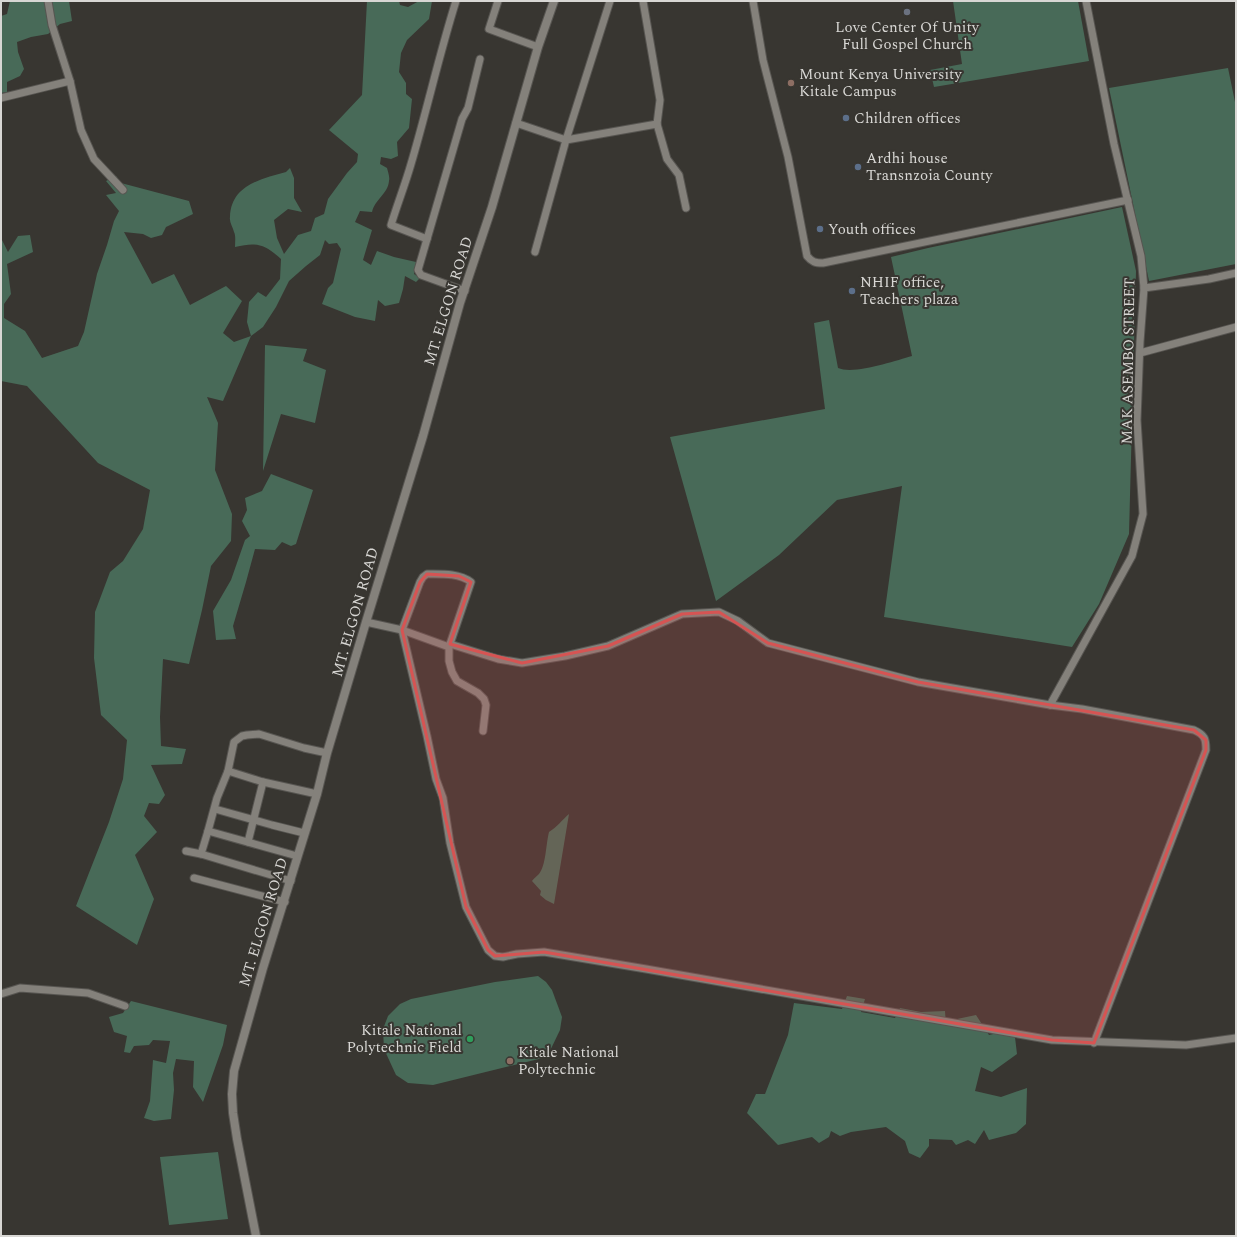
<svg xmlns="http://www.w3.org/2000/svg" width="1237" height="1237" font-family="Spectral,serif">
<rect width="100%" height="100%" fill="#383631"/>
<g fill="#486a58">
<polygon points="10,1 39,1 39,2 40,1 69,1 72,21 60,24 48,34 31,37 17,42 18,52 24,69 20,76 7,82 7,92 1,93 1,16 7,14"/>
<path d="M367 1H399L400 5 408 7 419 1H432L429 19 407 40 401 53 399 72 406 83V94L412 99 409 128 397 142 398 156 391 159 381 157 380 164 387 168C388 172 390 177 389 181 388 194 375 199 372 212L360 211 355 222 372 230 363 260 371 265 377 251 394 257 416 262 414 274 420 278 416 282 405 276 403 289 399 303 385 306 378 300 375 321 355 317 322 304 328 288 333 283 341 249 337 243 329 244 325 240 320 255 306 266 289 281 276 307 263 327 251 336 223 401 207 397 218 423 215 470 232 514 231 541 211 566 202 610 189 664 163 659 160 717 161 746 186 749 182 764 151 765 165 795 159 804 149 803 144 816 157 832 135 855 154 899 137 945 76 906 109 822 123 779 127 740 101 715 94 658 95 612 110 572 123 561 143 529 150 490 98 463 27 386 1 381V241L2 240 8 252 18 236 30 235 33 252 7 264 11 294 4 304V318L25 331 42 358 78 346 84 332 97 274 107 245 114 221 119 211 106 195 116 193 106 181 116 176 121 183 189 201 193 214 166 227 162 235 151 238 143 234 124 232 152 284 174 274 190 305 226 286 242 301 223 333 234 342 251 336 247 322 249 302 258 292 266 297 280 279 281 259C264 244 257 242 235 247 235 242 236 236 234 232 233 227 229 222 230 217 231 185 261 179 286 172L290 168 294 178V198L302 212 288 209 274 220 277 238 284 254 298 235 311 231 315 218 324 214 328 199 347 173 357 162 358 154 329 130 362 95Z"/>
<polygon points="953,1 1078,1 1089,61 934,87 930,70 962,64"/>
<polygon points="1228,68 1235,102 1236,102 1236,264 1149,281 1109,88"/>
<path d="M1122 207 1136 271 1129 534 1099 604 1072 647 884 617 902 486 837 500 779 555 716 601 670 437 825 409 814 323 829 320 838 368C854 375 894 361 912 356L891 257 928 248Z"/>
<polygon points="265,345 307,349 303,361 326,370 315,423 281,414 263,471"/>
<polygon points="271,474 313,490 296,544 291,546 282,542 275,550 255,549 246,582 233,626 236,639 216,640 213,611 231,580 245,540 250,536 242,521 247,510 245,498 262,491"/>
<path d="M569 814 554 904 546 900 540 895 541 891 532 881C534 878 537 876 539 874 546 866 546 843 549 832 557 827 562 820 569 814Z"/>
<polygon points="538,976 546,982 552,990 562,1017 560,1030 547,1057 433,1085 408,1083 396,1075 384,1049 383,1029 388,1016 400,1004 411,999 495,982"/>
<polygon points="847,996 865,999 861,1012 895,1018 900,1008 921,1012 945,1011 946,1026 957,1019 976,1015 989,1035 1014,1029 1017,1054 992,1072 981,1067 975,1091 1001,1097 1027,1088 1026,1124 1016,1133 989,1140 984,1130 975,1144 968,1140 956,1145 952,1140 929,1139 929,1146 920,1158 909,1153 905,1141 886,1127 851,1132 840,1136 831,1131 829,1137 819,1143 812,1137 778,1145 747,1113 756,1094 765,1094 788,1035 794,1003 842,1009"/>
<polygon points="131,1001 227,1025 223,1045 203,1102 193,1087 194,1061 176,1059 173,1073 174,1090 171,1119 154,1121 144,1118 150,1101 153,1060 166,1063 170,1041 153,1040 149,1045 134,1046 130,1053 124,1052 127,1036 114,1032 109,1017 123,1013"/>
<polygon points="218,1152 228,1219 169,1225 160,1157"/>
</g>
<g fill="none" stroke-linecap="round" stroke-linejoin="round">
<g stroke="#575551" stroke-width="9">
<g id="minor">
<polyline points="498,1 489,29 538,47"/>
<path d="M753 1 763 60 788 157 807 256C812 262 815 263 823 263L1128 200"/>
<polyline points="70,81 81,130 94,159 123,190"/>
<polyline points="1,98 70,81 52,25 48,1"/>
<polyline points="516,123 566,140 610,1"/>
<polyline points="657,124 667,159 679,175 686,208"/>
<path d="M427 239 391 225C397 205 405 185 411 164 427 110 439 55 456 1"/>
<polyline points="535,252 566,140 657,124 660,100 643,1"/>
<polyline points="1144,288 1209,279 1236,273"/>
<polyline points="465,291 421,275 418,270 462,119 468,108 480,59"/>
<polyline points="1140,353 1236,327"/>
<polyline points="366,622 402,630 449,647 449,661 452,672 457,681 478,693 484,699 486,705 483,731"/>
<path d="M450 644 498 659 522 663 565 656 608 646 682 614 719 612 738 621 768 643 918 682 1050 705 1082 709 1194 730C1205 735 1206 739 1206 750L1094 1043"/>
<path d="M449 647 471 582C459 573 442 574 427 574L423 577 420 582 402 630 427 736 436 779 443 798 450 843 466 907 488 950 495 956 503 957 517 954 544 952 646 969 1052 1040 1186 1045 1236 1038"/>
<polyline points="1050,705 1132,556 1143,514 1137,420 1140,342 1144,288 1141,256 1114,144 1086,1"/>
<polyline points="228,771 263,782 317,794"/>
<polyline points="215,809 272,825 304,833"/>
<polyline points="248,842 263,782"/>
<polyline points="186,851 201,854 291,881"/>
<polyline points="201,854 208,831"/>
<polyline points="297,856 208,831 217,798 228,771 234,742 242,736 247,735 259,734 304,748 327,753"/>
<polyline points="194,878 285,902"/>
<polyline points="1,994 20,988 88,993 125,1006"/>
</g>
</g>
<g stroke="#575551" stroke-width="10">
<polyline id="tertiary" points="256,1236 237,1139 233,1113 232,1094 234,1071 263,968 317,794 327,753 366,622 423,436 460,303 492,207 538,47 554,1"/>
</g>
<use href="#minor" stroke="#84817b" stroke-width="7"/>
<use href="#tertiary" stroke="#84817b" stroke-width="8"/>
</g>
<path fill="#d65453" fill-opacity="0.2" stroke="#d65453" stroke-width="3" stroke-linejoin="round" d="M427 574 459 576 471 582 450 644 522 663 608 646 682 614 719 612 768 643 918 682 1194 730 1206 740V750L1094 1043 1052 1040 544 952 495 956 488 950 466 907 402 630 420 582Z"/>
<circle fill="#6b7280" stroke="#383631" stroke-width="1.5" cx="907" cy="12" r="4"/>
<g fill="#8d6e63" stroke="#383631" stroke-width="1.5">
<circle cx="791" cy="83" r="4"/>
<circle cx="510" cy="1061" r="4"/>
</g>
<g fill="#5c6f8a" stroke="#383631" stroke-width="1.5">
<circle cx="846" cy="118" r="4"/>
<circle cx="858" cy="167" r="4"/>
<circle cx="820" cy="229" r="4"/>
<circle cx="852" cy="291" r="4"/>
</g>
<circle fill="#2e9e5b" stroke="#383631" stroke-width="1.5" cx="470" cy="1039" r="4"/>
<g text-anchor="middle" stroke-width="4" stroke-linejoin="round" paint-order="stroke">
<g font-size="15" fill="#d8d7d4" stroke="#383631" text-anchor="start">
<text x="907" y="32" text-anchor="middle">Love Center Of Unity<tspan x="907" dy="17">Full Gospel Church</tspan></text>
<text x="799" y="79">Mount Kenya University<tspan x="799" dy="17">Kitale Campus</tspan></text>
<text x="854" y="123">Children offices</text>
<text x="866" y="163">Ardhi house<tspan x="866" dy="17">Transnzoia County</tspan></text>
<text x="828" y="234">Youth offices</text>
<text x="860" y="287">NHIF office,<tspan x="860" dy="17">Teachers plaza</tspan></text>
<text x="462" y="1035" text-anchor="end">Kitale National<tspan x="462" dy="17">Polytechnic Field</tspan></text>
<text x="518" y="1057">Kitale National<tspan x="518" dy="17">Polytechnic</tspan></text>
</g>
<g font-size="15" fill="#d8d7d4" stroke="#383631">
<text transform="translate(448 301) rotate(-73)" y="5">MT. ELGON ROAD</text>
<text transform="translate(1128 361) rotate(-89)" y="5">MAK ASEMBO STREET</text>
<text transform="translate(355 612) rotate(-74)" y="5">MT. ELGON ROAD</text>
<text transform="translate(263 922) rotate(-73)" y="5">MT. ELGON ROAD</text>
</g>
</g>
<rect width="1237" height="1237" fill="none" stroke="#d8d7d4" stroke-width="4"/>
</svg>
